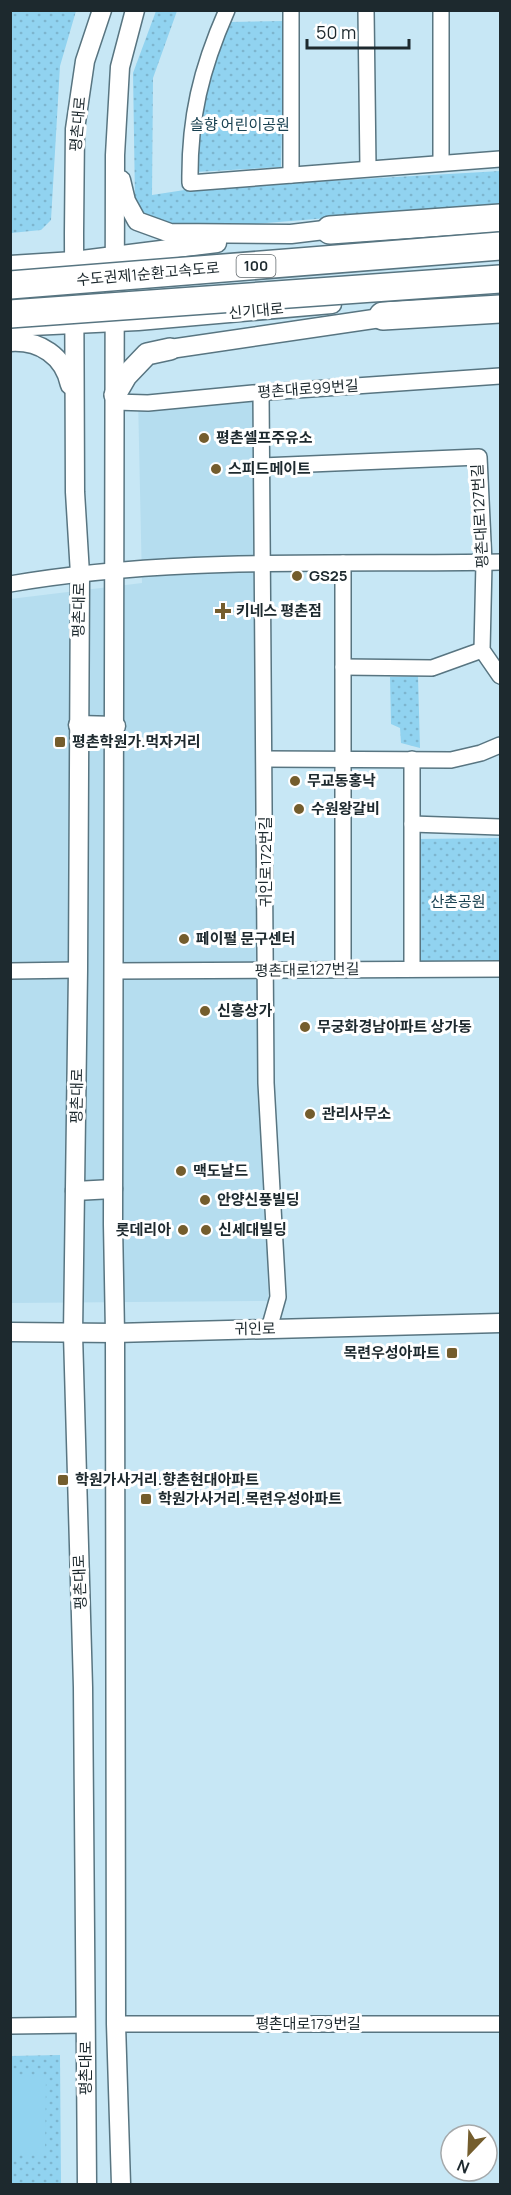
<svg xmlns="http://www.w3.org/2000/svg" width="511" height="2195" font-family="Manrope,'Noto Sans KR',sans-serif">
<defs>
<pattern id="grass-dots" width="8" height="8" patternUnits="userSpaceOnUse" patternTransform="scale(1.5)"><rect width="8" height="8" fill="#91d3f0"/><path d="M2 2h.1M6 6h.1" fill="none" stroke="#7db5ce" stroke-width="1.8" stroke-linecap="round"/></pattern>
</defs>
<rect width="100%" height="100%" fill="#c7e7f5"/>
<polygon fill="#b5ddef" points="256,387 268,1301 11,1303 10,599 142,583 138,397"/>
<g fill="url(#grass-dots)">
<polygon points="11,10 76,11 60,66 51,220 41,230 11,233"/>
<polygon points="156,11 177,11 153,78 152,195 191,189 500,171 500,204 166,231 142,218 135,200 133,73"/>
<polygon points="285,21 281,167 195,172 195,140 212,59 230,22"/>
<polygon points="418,676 420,748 401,743 400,728 391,724 390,677"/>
<polygon points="500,838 500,965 417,966 415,839"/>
<polygon points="60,2055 61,2184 11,2184 10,2056"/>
</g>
<polygon fill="#91d3f0" points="11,2077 46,2077 45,2154 11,2154"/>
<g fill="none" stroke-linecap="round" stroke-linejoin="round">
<g stroke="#587581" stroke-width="18">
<g id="minor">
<path d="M227 10C201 69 189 118 190 183L500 159"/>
<polyline points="291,10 291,175"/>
<polyline points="366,10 368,168"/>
<polyline points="441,10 441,163"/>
<polyline points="261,392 266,1083 278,1297 269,1329"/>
<polyline points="115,402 148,403 253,393 500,376"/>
<polyline points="262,466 479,457 484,563 482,650 500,676"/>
<path d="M10 584C171 556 338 565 500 562"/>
<polyline points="343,667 432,668 482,650"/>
<polyline points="265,759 451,760 481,753 500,745"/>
<polyline points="412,824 500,827"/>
<polyline points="343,969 343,563"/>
<polyline points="412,969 412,759"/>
<polyline points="10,971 78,970"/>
<polyline points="114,971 500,969"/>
<polyline points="116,2024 500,2024"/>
<polyline points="10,2026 86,2025"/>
</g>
</g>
<g stroke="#587581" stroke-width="21">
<g id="tertiary">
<polyline points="121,180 126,201 137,221 170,233 291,234 341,228"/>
<polyline points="10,265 74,261 217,243"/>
<polyline points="10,327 138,321 332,304"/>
<path d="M10 342C40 340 64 356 70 385"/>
<polyline points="170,349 394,316"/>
<polyline points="78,725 116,726"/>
<polyline points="75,1191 113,1189"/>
<polyline points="10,1332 115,1333 500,1323"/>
<polyline points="87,2184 83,1687 73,1334 78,970 80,574 75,492 74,233 75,129 85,61 102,10"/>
<polyline points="121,2184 116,2024 115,1333 113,1224 115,155 120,67 135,10"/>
</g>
</g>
<g stroke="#587581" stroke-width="24">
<polyline id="secondary" points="115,395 126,376 147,354 170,349"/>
</g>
<g stroke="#587581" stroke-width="30">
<g id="motorway">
<polyline points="330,230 500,218"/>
<polyline points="383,316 500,309"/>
</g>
</g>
<use href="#minor" stroke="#fff" stroke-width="15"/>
<use href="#tertiary" stroke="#fff" stroke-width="18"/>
<use href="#secondary" stroke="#fff" stroke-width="21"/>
<use href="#motorway" stroke="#fff" stroke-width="27"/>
<g stroke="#587581" stroke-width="30" stroke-linecap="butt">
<g id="motorway-bridge">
<polyline points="10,285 500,246"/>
<polyline points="10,314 500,279"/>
</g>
</g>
<use href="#motorway-bridge" stroke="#fff" stroke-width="27"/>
</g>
<g fill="#745d2d" stroke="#fff" stroke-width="2">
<circle cx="204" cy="438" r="6"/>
<circle cx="216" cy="469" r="6"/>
<circle cx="297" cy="576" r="6"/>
<path d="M220 602h6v6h6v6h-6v6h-6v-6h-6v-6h6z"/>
<rect x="54" y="736" width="12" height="12" rx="3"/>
<circle cx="295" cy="781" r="6"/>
<circle cx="299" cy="809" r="6"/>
<circle cx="184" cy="939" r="6"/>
<circle cx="205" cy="1011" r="6"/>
<circle cx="305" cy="1027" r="6"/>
<circle cx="310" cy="1114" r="6"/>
<circle cx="181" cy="1171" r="6"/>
<circle cx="205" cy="1200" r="6"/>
<circle cx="183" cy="1230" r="6"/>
<circle cx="206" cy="1230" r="6"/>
<rect x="446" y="1347" width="12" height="12" rx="3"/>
<rect x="57" y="1474" width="12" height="12" rx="3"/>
<rect x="140" y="1493" width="12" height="12" rx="3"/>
</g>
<g text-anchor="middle" stroke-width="6" stroke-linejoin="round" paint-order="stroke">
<rect fill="#fff" stroke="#61696d" stroke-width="1.5" x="236.5" y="255" width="39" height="22" rx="4.5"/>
<g font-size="14" font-weight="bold" fill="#1d292e">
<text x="256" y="271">100</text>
</g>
<g font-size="15" fill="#1d292e" stroke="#fff">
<text transform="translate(78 124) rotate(-85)" y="5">평촌대로</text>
<text transform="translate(148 274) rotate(-5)" y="5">수도권제1순환고속도로</text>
<text transform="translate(256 311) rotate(-5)" y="5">신기대로</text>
<text transform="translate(308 389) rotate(-4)" y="5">평촌대로99번길</text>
<text transform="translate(480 516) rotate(-93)" y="5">평촌대로127번길</text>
<text transform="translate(79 610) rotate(-89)" y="5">평촌대로</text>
<text transform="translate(266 862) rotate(-90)" y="5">귀인로172번길</text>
<text transform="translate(307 970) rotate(-1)" y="5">평촌대로127번길</text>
<text transform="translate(77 1096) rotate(-89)" y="5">평촌대로</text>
<text transform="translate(255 1329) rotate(-1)" y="5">귀인로</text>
<text transform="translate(80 1582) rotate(-92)" y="5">평촌대로</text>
<text x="308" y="2029">평촌대로179번길</text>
<text transform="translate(86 2068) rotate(-90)" y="5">평촌대로</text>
</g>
<g font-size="15" fill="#1a4252" stroke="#fff">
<text x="240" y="130">솔향 어린이공원</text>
<text x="458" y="907">산촌공원</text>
</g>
<g font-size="15" font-weight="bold" fill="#1d292e" stroke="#fff" text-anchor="start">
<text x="216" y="443">평촌셀프주유소</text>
<text x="228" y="474">스피드메이트</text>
<text x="309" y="581">GS25</text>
<text x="236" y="616">키네스 평촌점</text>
<text x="72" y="747">평촌학원가.먹자거리</text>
<text x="307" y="786">무교동홍낙</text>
<text x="311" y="814">수원왕갈비</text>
<text x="196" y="944">페이펄 문구센터</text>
<text x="217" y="1016">신흥상가</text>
<text x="317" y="1032">무궁화경남아파트 상가동</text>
<text x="322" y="1119">관리사무소</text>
<text x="193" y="1176">맥도날드</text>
<text x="217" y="1205">안양신풍빌딩</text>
<text x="171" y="1235" text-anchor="end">롯데리아</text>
<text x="218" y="1235">신세대빌딩</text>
<text x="440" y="1358" text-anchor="end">목련우성아파트</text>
<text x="75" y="1485">학원가사거리.향촌현대아파트</text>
<text x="158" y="1504">학원가사거리.목련우성아파트</text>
</g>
</g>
<rect width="511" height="2195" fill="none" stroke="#1d292e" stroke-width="24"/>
<g transform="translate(469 2153) rotate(203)"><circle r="28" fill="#ffffff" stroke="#a5a9ab" stroke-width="1.5"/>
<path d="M0-4.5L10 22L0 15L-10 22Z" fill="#745d2d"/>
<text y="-9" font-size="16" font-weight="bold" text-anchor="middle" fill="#1d292e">N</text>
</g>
<path d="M307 39v9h102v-9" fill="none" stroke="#1d292e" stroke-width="3"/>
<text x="316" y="39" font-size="18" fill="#1d292e" stroke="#ffffff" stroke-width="4.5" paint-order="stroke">50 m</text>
</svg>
